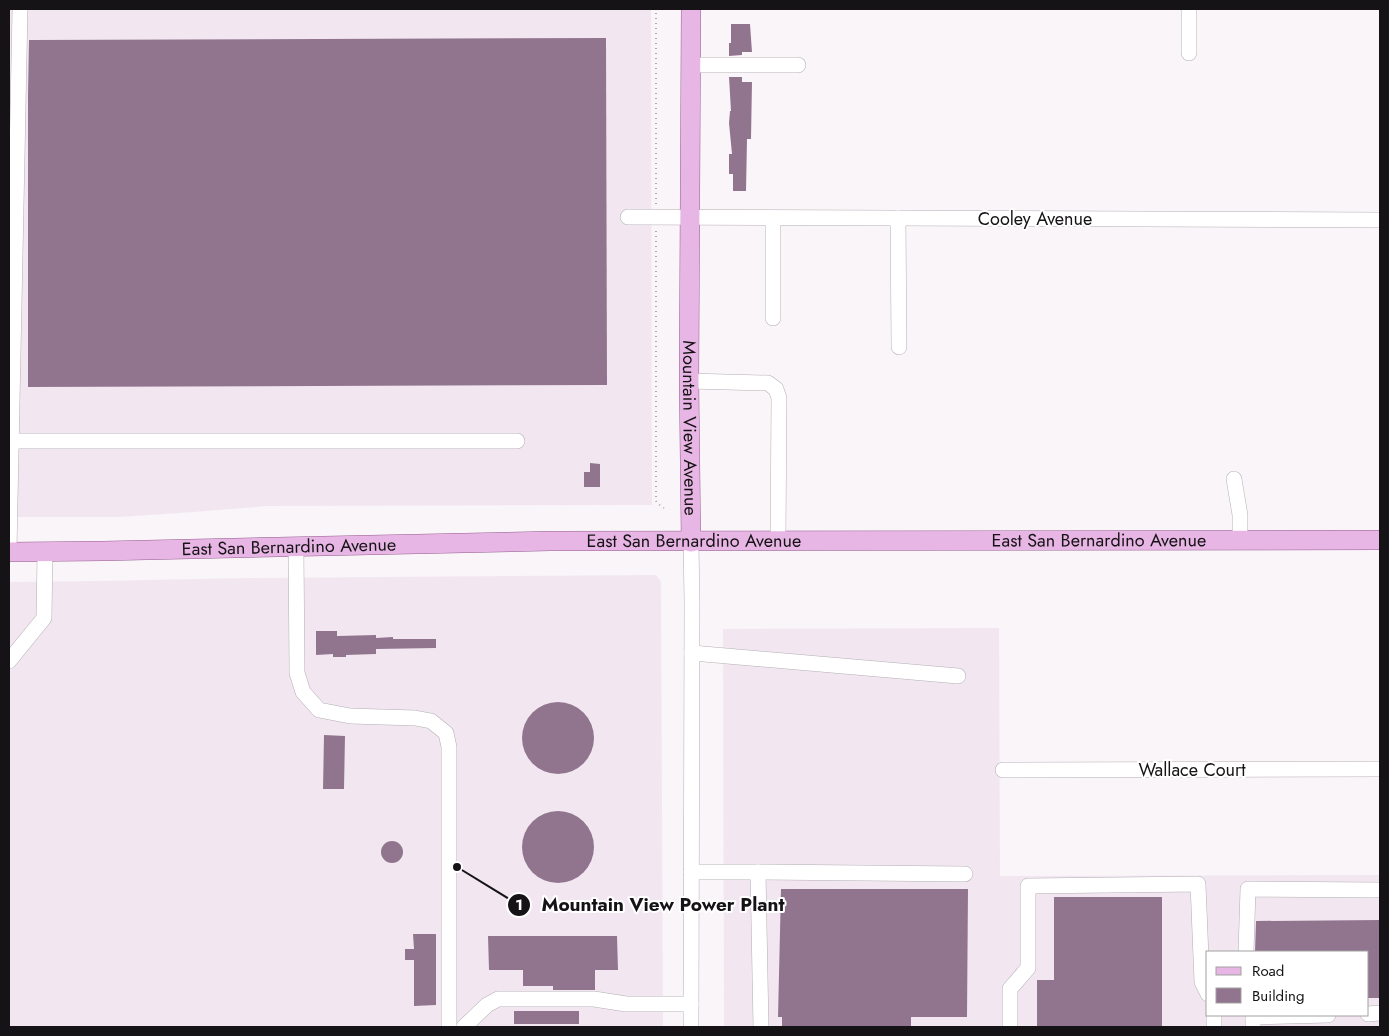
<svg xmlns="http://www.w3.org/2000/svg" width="1389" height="1036" font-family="Jost,sans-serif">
<rect width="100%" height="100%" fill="#faf5f9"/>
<g fill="#f2e7f1" fill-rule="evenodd">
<polygon points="9,9 651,9 652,505 267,506 194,512 119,517 9,517"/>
<polygon points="656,575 661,582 663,1027 9,1027 9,582 99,581 248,578"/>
<path d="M999 628 1000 876 1380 875V1027H724L723 629ZM1208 952H1368V1015H1208Z"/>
</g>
<g fill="#91758e">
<polygon points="731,24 750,24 752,52 742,52 742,55 729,56 729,43 731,43"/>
<polygon points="606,38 607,385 28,387 28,94 29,40"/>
<polygon points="729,77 742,77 742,82 752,82 751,139 747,139 746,191 733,191 733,174 729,174 729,154 732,154 729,123 730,111 731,111"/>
<polygon points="590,463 600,464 600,487 584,487 584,472 590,472"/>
<polygon points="316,631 337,631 337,636 376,635 376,638 393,637 393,639 436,639 436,648 376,649 376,654 346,655 346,657 333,657 333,654 316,655"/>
<circle cx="558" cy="738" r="36"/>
<polygon points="324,735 345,736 344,789 323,789"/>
<circle cx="558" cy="847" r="36"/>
<circle cx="392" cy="852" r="11"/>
<polygon points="781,889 968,889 967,1017 911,1017 911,1027 782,1027 782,1017 778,1017"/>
<polygon points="1054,897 1162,897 1162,1027 1037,1027 1037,980 1054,980"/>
<polygon points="1380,920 1380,998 1368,998 1368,952 1255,952 1256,921"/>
<polygon points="413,934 436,934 436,1005 414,1006 414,960 405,960 405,949 414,949"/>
<polygon points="488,936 617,936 618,970 595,970 595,990 553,990 553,986 523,986 523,970 489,970"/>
<rect x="514" y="1011" width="65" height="13"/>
</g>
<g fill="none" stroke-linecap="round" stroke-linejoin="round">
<g stroke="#b3afb3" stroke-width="16">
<g id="minor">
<polyline points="1189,9 1189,53"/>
<polyline points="690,65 798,65"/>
<polyline points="628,217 1380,220"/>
<polyline points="898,218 899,347"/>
<polyline points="773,318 773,218"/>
<polyline points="689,381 768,383 776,389 779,398 778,542"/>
<polyline points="12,441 517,441"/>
<polyline points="1234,479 1240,515 1240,541"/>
<polyline points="691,542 692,602 691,1027"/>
<polyline points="296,547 297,673 303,692 319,710 350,716 415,718 431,721 446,733 449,747 449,1027"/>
<polyline points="9,551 20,9"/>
<polyline points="692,653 958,676"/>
<polyline points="9,661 44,618 45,551"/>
<polyline points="1003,770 1380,769"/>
<polyline points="691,872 758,872 761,1027"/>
<polyline points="758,872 965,874"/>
<polyline points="1246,952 1248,889 1380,890"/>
<polyline points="1368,1014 1380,1013"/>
<polyline points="1214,1015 1214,1027"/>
<polyline points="464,1027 487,1005 498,999 594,999 626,1004 691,1004"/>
<polyline points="1010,1027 1010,989 1028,968 1028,886 1198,884 1202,982 1208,994"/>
<polyline points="1253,1027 1253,1017 1328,1015"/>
</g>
</g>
<g stroke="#945d90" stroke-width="20">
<g id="major">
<path id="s1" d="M691 9 689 381 691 542"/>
<path id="s2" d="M9 552 103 551 550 541 1380 540"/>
</g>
</g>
<g stroke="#aeaaad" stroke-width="2" stroke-dasharray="1 4" stroke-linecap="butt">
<polyline points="656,204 656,9"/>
<polyline points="656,231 656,501 657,503 664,508"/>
</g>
<use href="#minor" stroke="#fff" stroke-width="15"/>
<use href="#major" stroke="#e8b6e4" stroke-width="19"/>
</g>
<g text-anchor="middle" stroke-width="4" stroke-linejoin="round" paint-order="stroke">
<g font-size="18" fill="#151315" stroke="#fff">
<text x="1035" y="225">Cooley Avenue</text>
<text dy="6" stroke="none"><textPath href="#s1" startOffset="419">Mountain View Avenue</textPath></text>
<text dy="6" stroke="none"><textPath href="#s2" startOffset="1090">East San Bernardino Avenue</textPath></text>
<text dy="6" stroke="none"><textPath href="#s2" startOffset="685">East San Bernardino Avenue</textPath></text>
<text dy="6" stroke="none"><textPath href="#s2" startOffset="280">East San Bernardino Avenue</textPath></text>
<text x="1192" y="776">Wallace Court</text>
</g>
</g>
<path fill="none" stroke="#151315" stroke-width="2" d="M457 867L519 905"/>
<g fill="#151315" stroke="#fff" stroke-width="2">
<circle cx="457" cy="867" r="5"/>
<circle cx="519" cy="905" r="12"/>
</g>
<g font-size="15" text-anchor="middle" font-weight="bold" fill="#fff">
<text x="519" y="910">1</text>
</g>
<g font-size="19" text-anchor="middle" font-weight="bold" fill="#151315" stroke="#fff" stroke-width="4" stroke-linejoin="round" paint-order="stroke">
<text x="663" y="911">Mountain View Power Plant</text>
</g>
<rect width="1389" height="1036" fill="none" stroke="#151315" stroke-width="20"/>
<rect x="1206" y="951" width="162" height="65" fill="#ffffff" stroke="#a1a1a1"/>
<rect x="1216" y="967" width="25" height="8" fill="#e8b6e4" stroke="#a1a1a1"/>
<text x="1252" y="976" font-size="15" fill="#151315">Road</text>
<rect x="1216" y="988" width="25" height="15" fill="#91758e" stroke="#a1a1a1"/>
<text x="1252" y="1001" font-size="15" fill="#151315">Building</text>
</svg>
